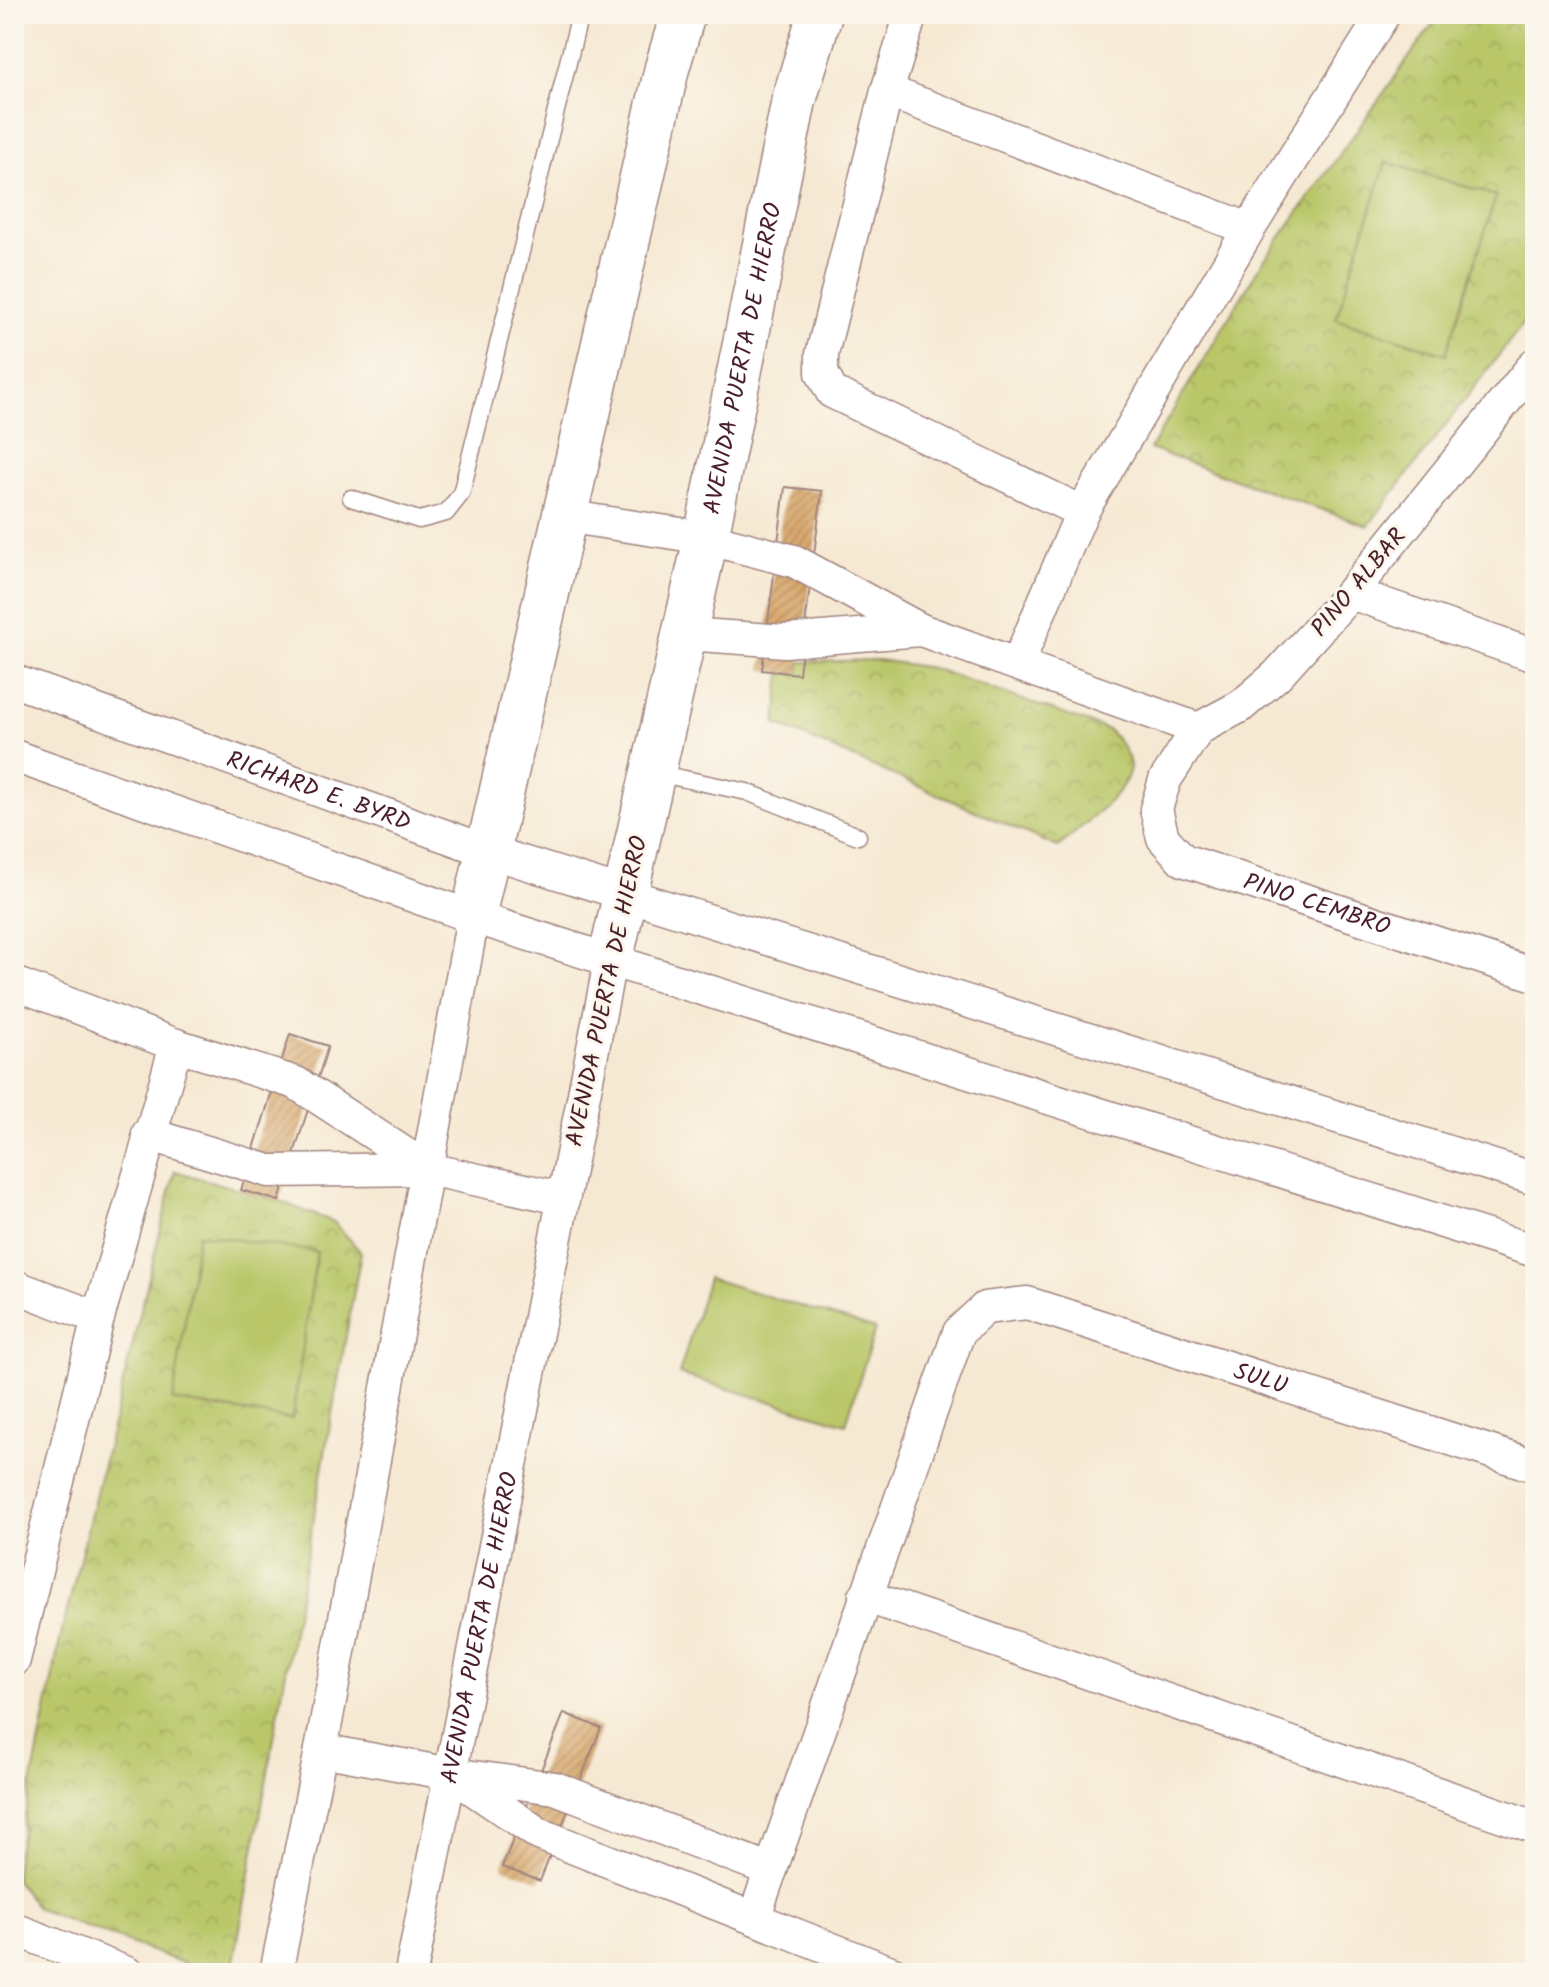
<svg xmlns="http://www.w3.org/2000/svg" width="1549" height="1987" font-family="Kalam,sans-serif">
<defs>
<pattern id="park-crowns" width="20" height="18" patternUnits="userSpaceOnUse" patternTransform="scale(2)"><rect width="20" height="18" fill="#b9c769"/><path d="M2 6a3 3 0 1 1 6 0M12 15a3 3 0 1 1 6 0" fill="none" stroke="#a1aa5b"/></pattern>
<pattern id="building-hatch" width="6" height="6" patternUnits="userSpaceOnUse" patternTransform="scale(2)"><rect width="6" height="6" fill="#d5a264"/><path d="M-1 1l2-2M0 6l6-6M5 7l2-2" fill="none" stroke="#af8353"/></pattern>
</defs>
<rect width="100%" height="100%" fill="#fbf7ec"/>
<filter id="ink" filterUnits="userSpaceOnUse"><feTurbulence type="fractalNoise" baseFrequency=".0125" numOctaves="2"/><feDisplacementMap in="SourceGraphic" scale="16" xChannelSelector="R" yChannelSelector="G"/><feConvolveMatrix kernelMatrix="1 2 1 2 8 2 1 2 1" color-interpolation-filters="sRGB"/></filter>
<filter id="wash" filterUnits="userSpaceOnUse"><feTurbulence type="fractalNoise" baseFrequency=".006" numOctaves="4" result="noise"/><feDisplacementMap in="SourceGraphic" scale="32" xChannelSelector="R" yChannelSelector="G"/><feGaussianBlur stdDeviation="1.8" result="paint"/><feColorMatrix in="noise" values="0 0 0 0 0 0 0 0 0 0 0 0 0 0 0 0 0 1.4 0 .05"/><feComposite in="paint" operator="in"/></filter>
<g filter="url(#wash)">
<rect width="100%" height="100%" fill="#f6e9d3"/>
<g fill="url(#park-crowns)" stroke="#82734a" stroke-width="2">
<polygon points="1440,14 1535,14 1535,308 1368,526 1150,449 1258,269"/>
<path d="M878 660 932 668 1109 730C1118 741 1130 753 1130 768 1129 791 1076 831 1058 847L776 724 781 672 799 674 801 662Z"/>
<polygon points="175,1171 279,1201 334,1222 361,1252 232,1973 210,1973 38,1909 15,1879 17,1856 60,1640"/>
</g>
<g fill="#b9c769" stroke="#82734a" stroke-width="2">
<polygon points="1386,162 1496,196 1446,354 1336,319"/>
<polygon points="198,1234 317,1252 292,1419 173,1401"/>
<polygon points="708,1278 875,1329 846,1424 679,1374"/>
</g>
<g id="blocks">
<g fill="url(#building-hatch)">
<polygon points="785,487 822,491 799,674 762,670"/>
<polygon points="290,1034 328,1046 279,1201 241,1190"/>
<polygon points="564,1713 601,1728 540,1881 502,1867"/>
</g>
</g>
</g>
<g filter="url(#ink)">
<use href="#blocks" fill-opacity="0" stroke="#a0847f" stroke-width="2"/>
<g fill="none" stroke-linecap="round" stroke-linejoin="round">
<g stroke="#a0847f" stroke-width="19">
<g id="lane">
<polyline points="351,498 419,520 446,513 461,494 580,14"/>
<polyline points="656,773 747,792 858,836"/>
</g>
</g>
<g stroke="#a0847f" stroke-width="35">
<g id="street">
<polyline points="911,14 887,91 822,354 822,373 832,392 1082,512"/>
<polyline points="887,91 1249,229"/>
<path id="s1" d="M1535 364 1351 593 1277 675 1241 706 1198 729 1165 780 1156 809 1163 838 1183 860 1535 975"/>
<polyline points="564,516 706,538 794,561 921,630 1198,729"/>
<polyline points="1351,593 1535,656"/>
<polyline points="685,634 785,641 921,630"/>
<polyline points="1018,663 1082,512 1249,229 1384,14"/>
<path id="s2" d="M14 681 487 851 1535 1179"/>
<polyline points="14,756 473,917 1535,1251"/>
<polyline points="14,983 176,1045 296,1083 428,1169"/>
<polyline points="148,1134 269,1171 428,1169 561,1198"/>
<polyline points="14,1286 98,1318"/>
<polyline points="865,1596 1535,1827"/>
<polyline points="14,1660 98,1318 176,1045"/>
<polyline points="321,1750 451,1774 555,1788 771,1870"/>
<polyline points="451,1774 539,1834 893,1973"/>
<path id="s3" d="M754 1918 959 1332 985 1308 1027 1303 1535 1466"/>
<polyline points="14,1929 127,1973"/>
<polyline points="276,1973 321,1750 473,917"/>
<path id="s4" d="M411 1973 610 962"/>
</g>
</g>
<g stroke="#a0847f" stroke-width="47">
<g id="secondary">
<polyline points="473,917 667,68 683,14"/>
<path id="s5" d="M610 962 706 538 794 100 820 14"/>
</g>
</g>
<use href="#lane" stroke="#fff" stroke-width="16"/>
<use href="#street" stroke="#fff" stroke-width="32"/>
<use href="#secondary" stroke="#fff" stroke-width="44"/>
</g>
</g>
<g text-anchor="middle" stroke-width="6" stroke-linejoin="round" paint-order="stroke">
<g font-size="24" fill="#4a1f2b" stroke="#fbf7ec">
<text dy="8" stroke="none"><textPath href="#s5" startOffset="618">AVENIDA PUERTA DE HIERRO</textPath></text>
<text transform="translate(1358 582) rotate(-50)" y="8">PINO ALBAR</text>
<text dy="8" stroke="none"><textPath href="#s2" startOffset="324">RICHARD E. BYRD</textPath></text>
<text dy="8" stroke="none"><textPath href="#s1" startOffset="792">PINO CEMBRO</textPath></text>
<text transform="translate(606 991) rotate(-78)" y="8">AVENIDA PUERTA DE HIERRO</text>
<text dy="8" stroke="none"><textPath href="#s3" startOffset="944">SULU</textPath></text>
<text dy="8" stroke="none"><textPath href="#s4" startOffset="352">AVENIDA PUERTA DE HIERRO</textPath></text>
</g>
</g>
<rect width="1549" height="1987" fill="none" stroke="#fbf7ec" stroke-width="48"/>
</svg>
